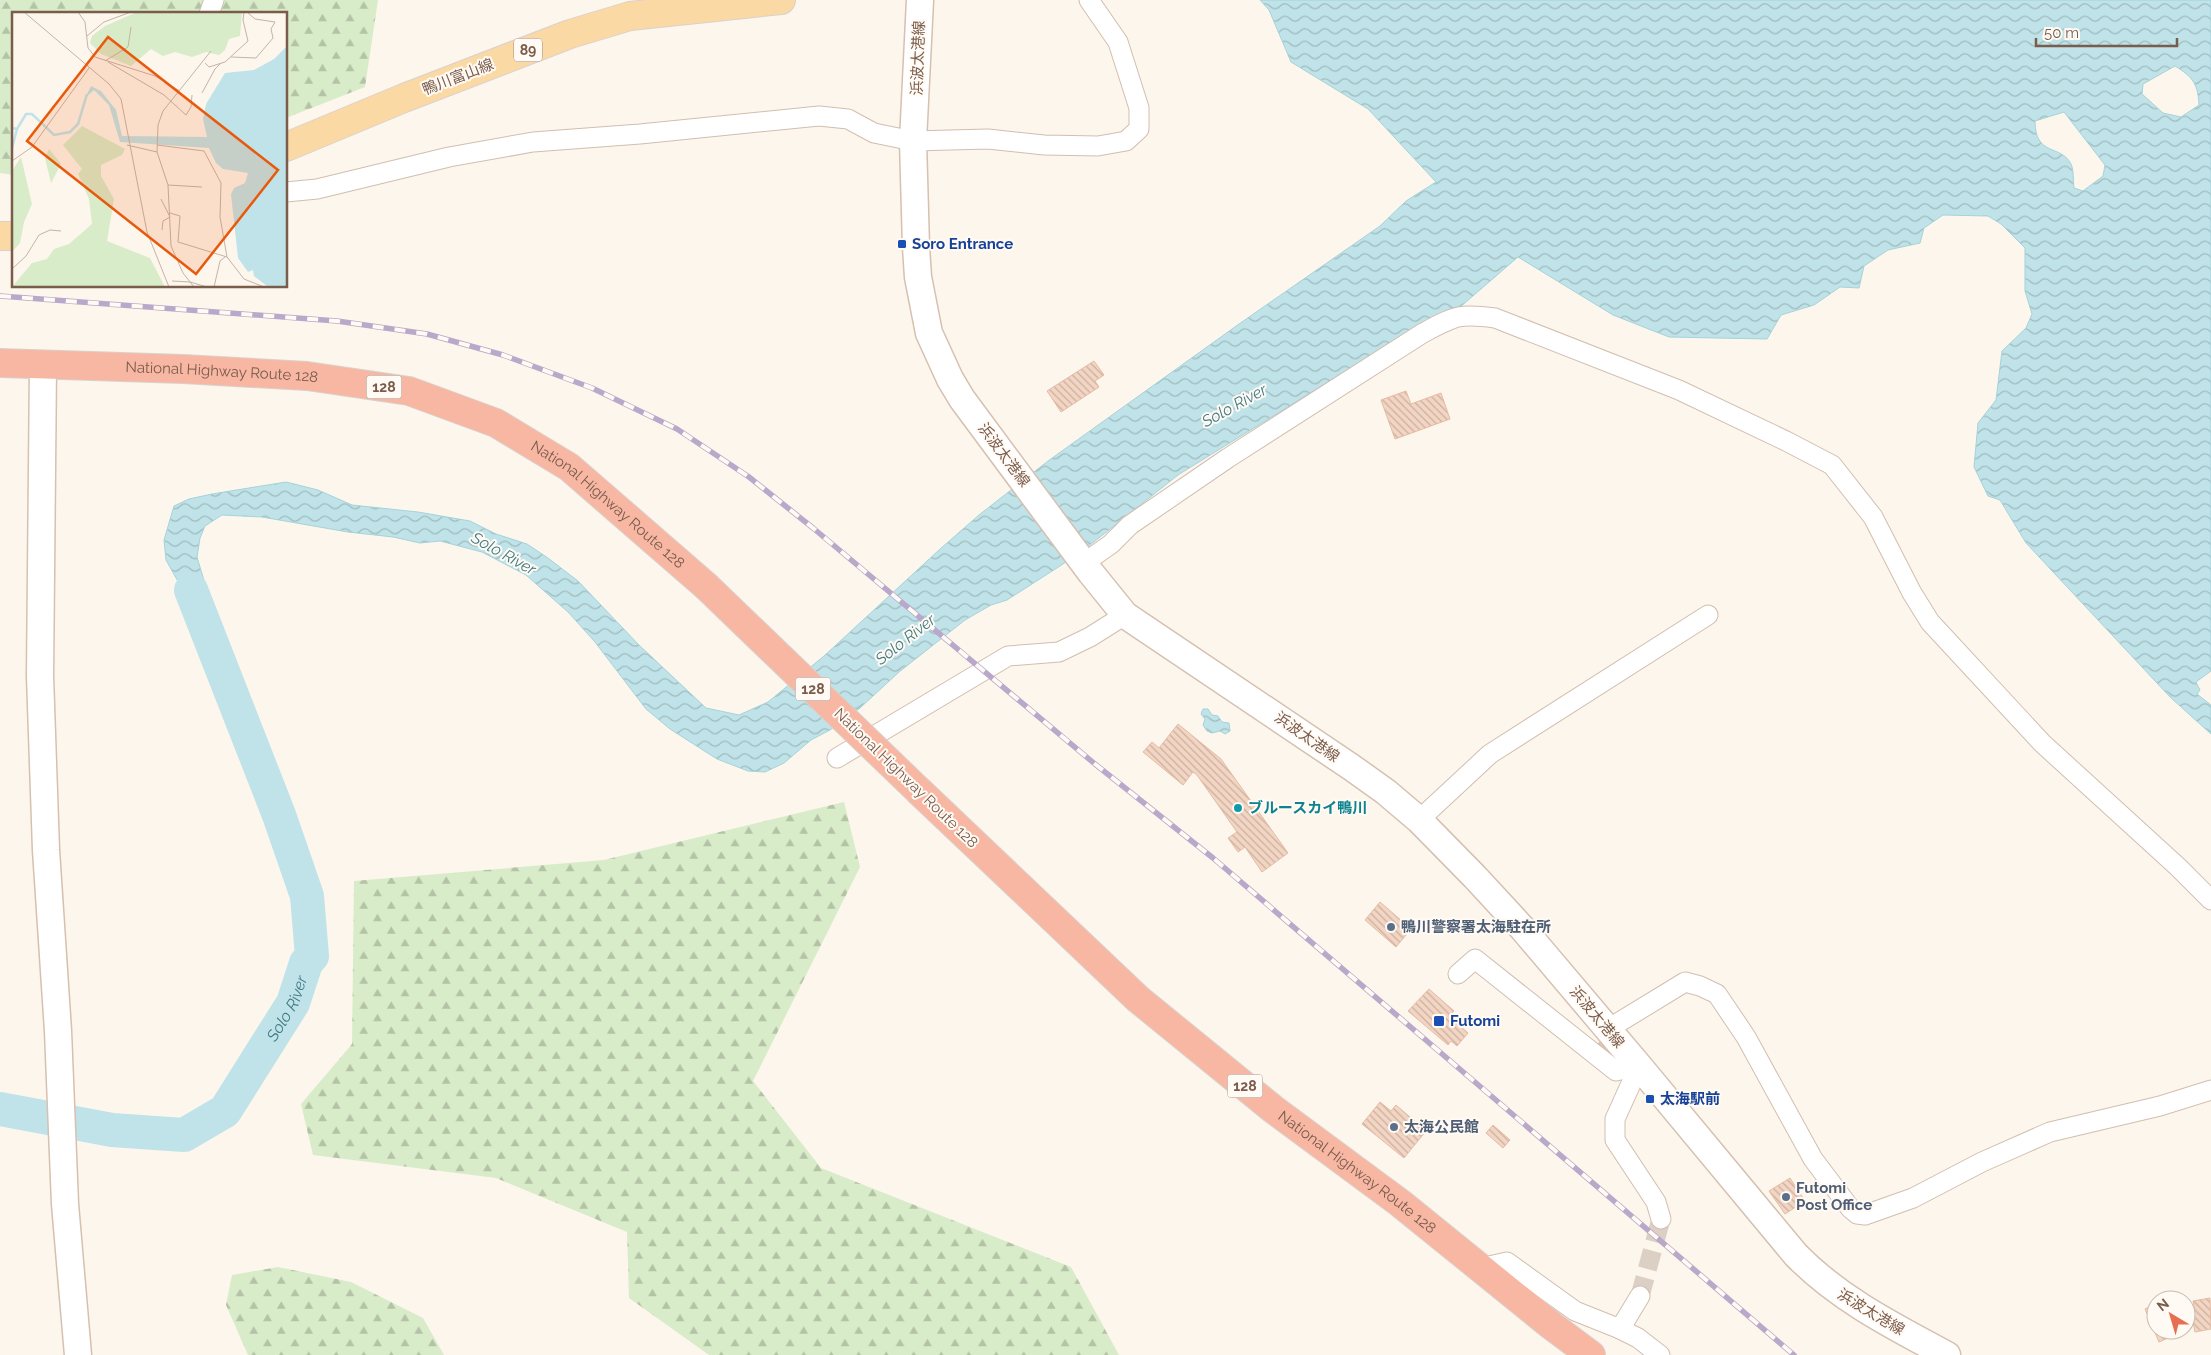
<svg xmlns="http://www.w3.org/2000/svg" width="2211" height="1355" font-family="Raleway,'Noto Sans JP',sans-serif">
<defs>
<pattern id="forest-firs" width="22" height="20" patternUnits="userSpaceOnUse" patternTransform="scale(1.25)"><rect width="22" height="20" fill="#d8ecc9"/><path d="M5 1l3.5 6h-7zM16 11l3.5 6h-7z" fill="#b4c2a5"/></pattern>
<pattern id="water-waves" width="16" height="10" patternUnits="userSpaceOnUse" patternTransform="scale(1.25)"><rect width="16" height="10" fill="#bfe3e8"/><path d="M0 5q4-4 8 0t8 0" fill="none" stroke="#a0bbbe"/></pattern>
<pattern id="building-back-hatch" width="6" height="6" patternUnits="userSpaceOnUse" patternTransform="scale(1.25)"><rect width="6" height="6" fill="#f3d5c3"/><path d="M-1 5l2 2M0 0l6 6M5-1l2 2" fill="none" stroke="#cab0a1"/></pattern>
</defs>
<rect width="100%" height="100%" fill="#fdf6ec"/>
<g fill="url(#forest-firs)">
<polygon points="0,0 378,0 365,87 286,118 286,14 14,14 14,175 0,173"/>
<polygon points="844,802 860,867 753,1081 821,1168 1071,1267 1119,1355 709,1355 629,1298 627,1232 496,1178 313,1155 301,1104 352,1044 354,881 604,860"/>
<polygon points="278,1267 351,1282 423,1318 444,1355 248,1355 226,1305 232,1275"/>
</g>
<g fill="url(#water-waves)" stroke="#a5d3da" fill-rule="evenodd">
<path d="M1260 0H2211V671L2196 682 2200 690 2197 694 2211 705V734L2170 697 2026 543 2000 500 1988 496 1974 467 1978 423 1996 400 2002 351 2026 328 2032 314 2025 291V248L2001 224 1988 216 1943 215 1924 228 1920 243 1888 250 1864 266 1859 288 1840 287 1814 305 1781 315 1767 339 1669 337 1613 315 1518 257 1459 308 1442 315 1373 354 1178 475 1090 545 1060 566 1007 600 991 605 965 620 899 672 860 708 830 730 811 740 784 763 765 772 748 771 717 759 670 729 646 709 595 642 568 612 526 575 482 552 440 541 420 543 393 537 348 532 262 517 222 515 205 526 200 538 197 557 211 604 205 639 187 611 180 585 166 560 164 540 174 506 189 499 212 494 286 482 318 490 352 505 418 512 470 521 496 534 527 544 548 558 578 581 639 645 706 708 739 715 768 702 824 656 939 550 979 515 1048 461 1239 324 1380 226 1406 201 1436 182 1368 109 1291 62 1269 10ZM2175 66C2193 77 2198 84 2199 105L2181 117 2163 113 2142 94 2143 84ZM2064 112 2105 165 2103 176 2083 191 2074 188C2073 181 2074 170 2071 164 2061 144 2035 157 2035 121Z"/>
<polygon points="1203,709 1208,709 1212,715 1218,716 1222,722 1229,723 1230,731 1225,734 1220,731 1212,733 1207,731 1203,725 1205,719 1201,714"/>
</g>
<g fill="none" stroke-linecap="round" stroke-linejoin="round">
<path stroke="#bfe3e8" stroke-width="34" id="s1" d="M0 1109 112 1130 184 1135 225 1111 293 1003 306 963 312 956 307 896 279 815 191 590"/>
</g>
<g fill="url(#building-back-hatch)" stroke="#e6bba3">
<polygon points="1094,361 1104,375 1095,381 1099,387 1061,412 1047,391"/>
<polygon points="1406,391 1411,404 1441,393 1450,419 1395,439 1381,400"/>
<polygon points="1178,724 1221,759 1288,853 1262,872 1245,847 1238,852 1228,838 1237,832 1197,775 1193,772 1183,785 1143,752 1152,742 1159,748"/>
<polygon points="1380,902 1411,929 1396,947 1365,920"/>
<polygon points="1429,989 1454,1011 1449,1016 1468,1033 1457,1046 1451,1041 1448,1045 1408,1011"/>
<polygon points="1600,1042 1606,1050 1602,1053 1596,1045"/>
<polygon points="1380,1102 1391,1111 1396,1105 1426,1131 1404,1158 1362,1124"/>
<polygon points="1493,1125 1510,1140 1503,1148 1486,1133"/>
<polygon points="1790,1178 1805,1201 1785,1214 1769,1191"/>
<polygon points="2210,1298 2211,1329 2195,1332 2191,1312 2195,1310 2193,1301"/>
<polygon points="2156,1304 2156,1330 2184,1331 2159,1342 2145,1309"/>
</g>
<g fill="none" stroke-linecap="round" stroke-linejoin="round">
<polyline stroke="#dcd0c4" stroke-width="19" stroke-dasharray="19 9" stroke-linecap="butt" points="1640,1296 1661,1219"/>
<g stroke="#d1beb0" stroke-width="21">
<g id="street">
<polyline points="209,14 214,0"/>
<polyline points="286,192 317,189 449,157 533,142 640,134 819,116 848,119 874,133 913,141 988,139 1044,145 1098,146 1126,141 1139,129 1139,108 1118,42 1089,0"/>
<path d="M1084 563 1111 544 1130 525 1228 458 1423 333C1455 316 1459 313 1495 318L1679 390 1786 441 1832 465 1873 517 1912 593 1930 622 2042 743 2178 867 2211 900"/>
<polyline points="837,758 1008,656 1059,652 1090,637 1125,615"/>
<polyline points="1419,820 1490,754 1708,615"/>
<polyline points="1458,974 1475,959 1616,1071 1639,1066"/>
<polyline points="1608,1029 1685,982 1700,986 1717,994 1746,1037 1813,1159 1850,1208 1857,1214 1865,1215 1913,1198 1982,1162 2050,1132 2160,1106 2211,1090"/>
<polyline points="1639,1066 1615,1119 1615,1140 1656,1202 1661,1219"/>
<polyline points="1480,1268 1507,1262 1575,1311 1620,1329 1640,1296"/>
<polyline points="1620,1329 1638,1338 1660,1355"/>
</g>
</g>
<g stroke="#d6c0b0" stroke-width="29">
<g id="secondary">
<path d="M920 0 913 141 916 247 918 277 929 333 950 379 962 399 1091 573 1125 615 1351 767 1386 792 1419 820 1475 877 1523 929 1639 1066 1796 1255C1839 1299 1893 1326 1947 1355"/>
<polyline points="43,365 40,676 46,850 58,1031 65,1204 78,1355"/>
</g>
</g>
<g stroke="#dad1cd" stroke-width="30">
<g id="primary">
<polyline points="286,147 404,98 570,34 630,16 781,0"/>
<polyline points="0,236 14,236"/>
</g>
</g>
<g stroke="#dad1cd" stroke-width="30">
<g id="highway">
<path id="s2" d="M0 363 183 369 307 376 409 391 496 423 569 467 706 586"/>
<path id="s3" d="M920 792 1138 999 1273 1109 1400 1203 1552 1326 1591 1355"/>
</g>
</g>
<use href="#street" stroke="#fff" stroke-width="19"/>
<use href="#secondary" stroke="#fff" stroke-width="26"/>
<use href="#primary" stroke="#fbd9a5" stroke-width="28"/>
<use href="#highway" stroke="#f7b7a3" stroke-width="28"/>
<g stroke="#b9a8c9" stroke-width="5.5">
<polyline id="rail" points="0,296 337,321 427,334 503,355 592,388 677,429 749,477 813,528 1095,764 1213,858 1794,1355"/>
</g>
<use href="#rail" stroke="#fffaf3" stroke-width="4" stroke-dasharray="11" stroke-linecap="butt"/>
<g stroke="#dad1cd" stroke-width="30" stroke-linecap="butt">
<polyline id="highway-bridge" points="706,586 920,792"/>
</g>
<use href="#highway-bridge" stroke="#f7b7a3" stroke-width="28"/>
</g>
<g fill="#1a4fb4" stroke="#fffaf3" stroke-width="2">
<rect x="897" y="239" width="10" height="10" rx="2.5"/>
<rect x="1433" y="1015" width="12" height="12" rx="2.5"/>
<rect x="1645" y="1094" width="10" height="10" rx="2.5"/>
</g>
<circle fill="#0f9aa8" stroke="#fffaf3" stroke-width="2" cx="1238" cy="808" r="5"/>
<g fill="#5c6f8a" stroke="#fffaf3" stroke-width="2">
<circle cx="1391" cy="927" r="5"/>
<circle cx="1394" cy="1127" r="5"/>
<circle cx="1786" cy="1197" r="5"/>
</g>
<g text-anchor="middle" stroke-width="4" stroke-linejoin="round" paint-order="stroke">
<g fill="#fffaf3" stroke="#a28b7f" stroke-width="1">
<rect x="514" y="38.5" width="28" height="23" rx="4"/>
<rect x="366.5" y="375.5" width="35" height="23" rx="4"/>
<rect x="795.5" y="677.5" width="35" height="23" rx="4"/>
<rect x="1227.5" y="1074.5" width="35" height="23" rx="4"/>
</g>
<g font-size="14" font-weight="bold" fill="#7a5c4d">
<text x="528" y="55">89</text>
<text x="384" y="392">128</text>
<text x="813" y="694">128</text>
<text x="1245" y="1091">128</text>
</g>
<g font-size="15" fill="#7a5c4d" stroke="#fffaf3">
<text transform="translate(918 58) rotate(-88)" y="5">浜波太港線</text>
<text transform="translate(458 77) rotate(-21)" y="5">鴨川富山線</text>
<text dy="5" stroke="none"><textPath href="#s2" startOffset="222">National Highway Route 128</textPath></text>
<text transform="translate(1004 455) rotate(53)" y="5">浜波太港線</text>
<text dy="5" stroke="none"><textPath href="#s2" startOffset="642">National Highway Route 128</textPath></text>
<text transform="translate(1307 737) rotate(35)" y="5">浜波太港線</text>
<text transform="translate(906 778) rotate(44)" y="5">National Highway Route 128</text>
<text transform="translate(1597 1017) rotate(50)" y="5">浜波太港線</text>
<text dy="5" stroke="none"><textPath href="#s3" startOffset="580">National Highway Route 128</textPath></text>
<text transform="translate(1871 1312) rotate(31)" y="5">浜波太港線</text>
</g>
<g font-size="15" font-weight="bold" fill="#164399" stroke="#fffaf3" text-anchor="start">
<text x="912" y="249">Soro Entrance</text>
<text x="1450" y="1026">Futomi</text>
<text x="1660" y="1104">太海駅前</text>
</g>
<g font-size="15" font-weight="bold" fill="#0d838f" stroke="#fffaf3" text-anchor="start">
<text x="1248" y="813">ブルースカイ鴨川</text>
</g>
<g font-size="15" font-weight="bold" fill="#4e5e75" stroke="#fffaf3" text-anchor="start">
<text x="1401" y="932">鴨川警察署太海駐在所</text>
<text x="1404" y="1132">太海公民館</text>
<text x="1796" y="1193">Futomi<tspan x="1796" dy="17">Post Office</tspan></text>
</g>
<g font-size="16" font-style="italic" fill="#437c86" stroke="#fffaf3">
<text transform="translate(1234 405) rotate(-29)" y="6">Solo River</text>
<text transform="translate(504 553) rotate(29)" y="6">Solo River</text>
<text transform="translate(905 639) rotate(-38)" y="6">Solo River</text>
<text dy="6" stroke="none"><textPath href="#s1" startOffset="354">Solo River</textPath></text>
</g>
</g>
<g transform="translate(12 12)">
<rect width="275" height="275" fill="#fdf6ec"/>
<path d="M125 0H230L228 24 217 27 213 38 207 43 194 40 180 45 163 40 151 44 139 37 119 54 89 42 78 31 80 24 93 14ZM70 114 113 137 110 143 89 153V164L102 187 95 229 138 246 153 275H0L20 251 35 247 42 237 57 232 80 212 77 187 66 162 70 157 51 133ZM37 137 49 152 39 171 33 146ZM9 145 20 192 12 210 8 231 0 240V159Z" fill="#d8ecc9"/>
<path d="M275 34V275L255 274 242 264 241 258 236 260 226 246 219 182 222 176 233 171 236 161 211 157 204 151 197 136 108 130 97 93 82 78 73 86 79 74 89 79 104 98 110 124 195 125 191 107 194 92 213 61 242 58 262 47Z" fill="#bfe3e8"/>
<path fill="none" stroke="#bfe3e8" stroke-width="2.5" d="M0 116 5 117 14 102H20L42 123 58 120 66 112 75 82M0 136 5 117"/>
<path fill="none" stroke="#c5b3a7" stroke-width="1" d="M12 0 97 72 109 87 135 220 157 275M66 0 73 10 76 36 83 45 143 64 168 79M75 24 92 10 119 0M219 45 244 46 261 26 259 17 263 10 243 7 235 0M93 49 116 35 119 15M96 50 152 83 174 103 179 95 180 83M193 51 197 55 213 50 236 29 231 8 232 0M190 81 203 57 209 51M115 133 145 140M145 133 192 139 209 171 208 205 215 245 232 267 252 275M0 149 20 135 77 56M156 173 190 175M149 187 158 205 151 209 150 218M158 201 168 204 166 230 215 245M0 257 14 244 27 223 38 218 49 219M160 269 178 270 195 275M182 275 171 261 159 234 156 173 145 140 146 113 151 99 199 39M202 275 208 249 213 245"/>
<path fill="#e8590c" fill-opacity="0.15" stroke="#e8590c" stroke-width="2.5" d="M96 25 266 158 184 262 15 129Z"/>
<rect width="275" height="275" fill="none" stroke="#7a5c4d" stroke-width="2.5"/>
</g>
<g transform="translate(2171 1315) rotate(322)"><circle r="24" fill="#fffaf3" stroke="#cabbb1"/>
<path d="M0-4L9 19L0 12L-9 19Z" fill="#e76f51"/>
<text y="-8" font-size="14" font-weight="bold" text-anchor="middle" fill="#7a5c4d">N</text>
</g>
<path d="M2036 38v8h141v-8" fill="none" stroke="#7a5c4d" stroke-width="2.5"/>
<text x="2044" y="38" font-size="15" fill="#7a5c4d" stroke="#fffaf3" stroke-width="4" paint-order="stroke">50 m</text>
</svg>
